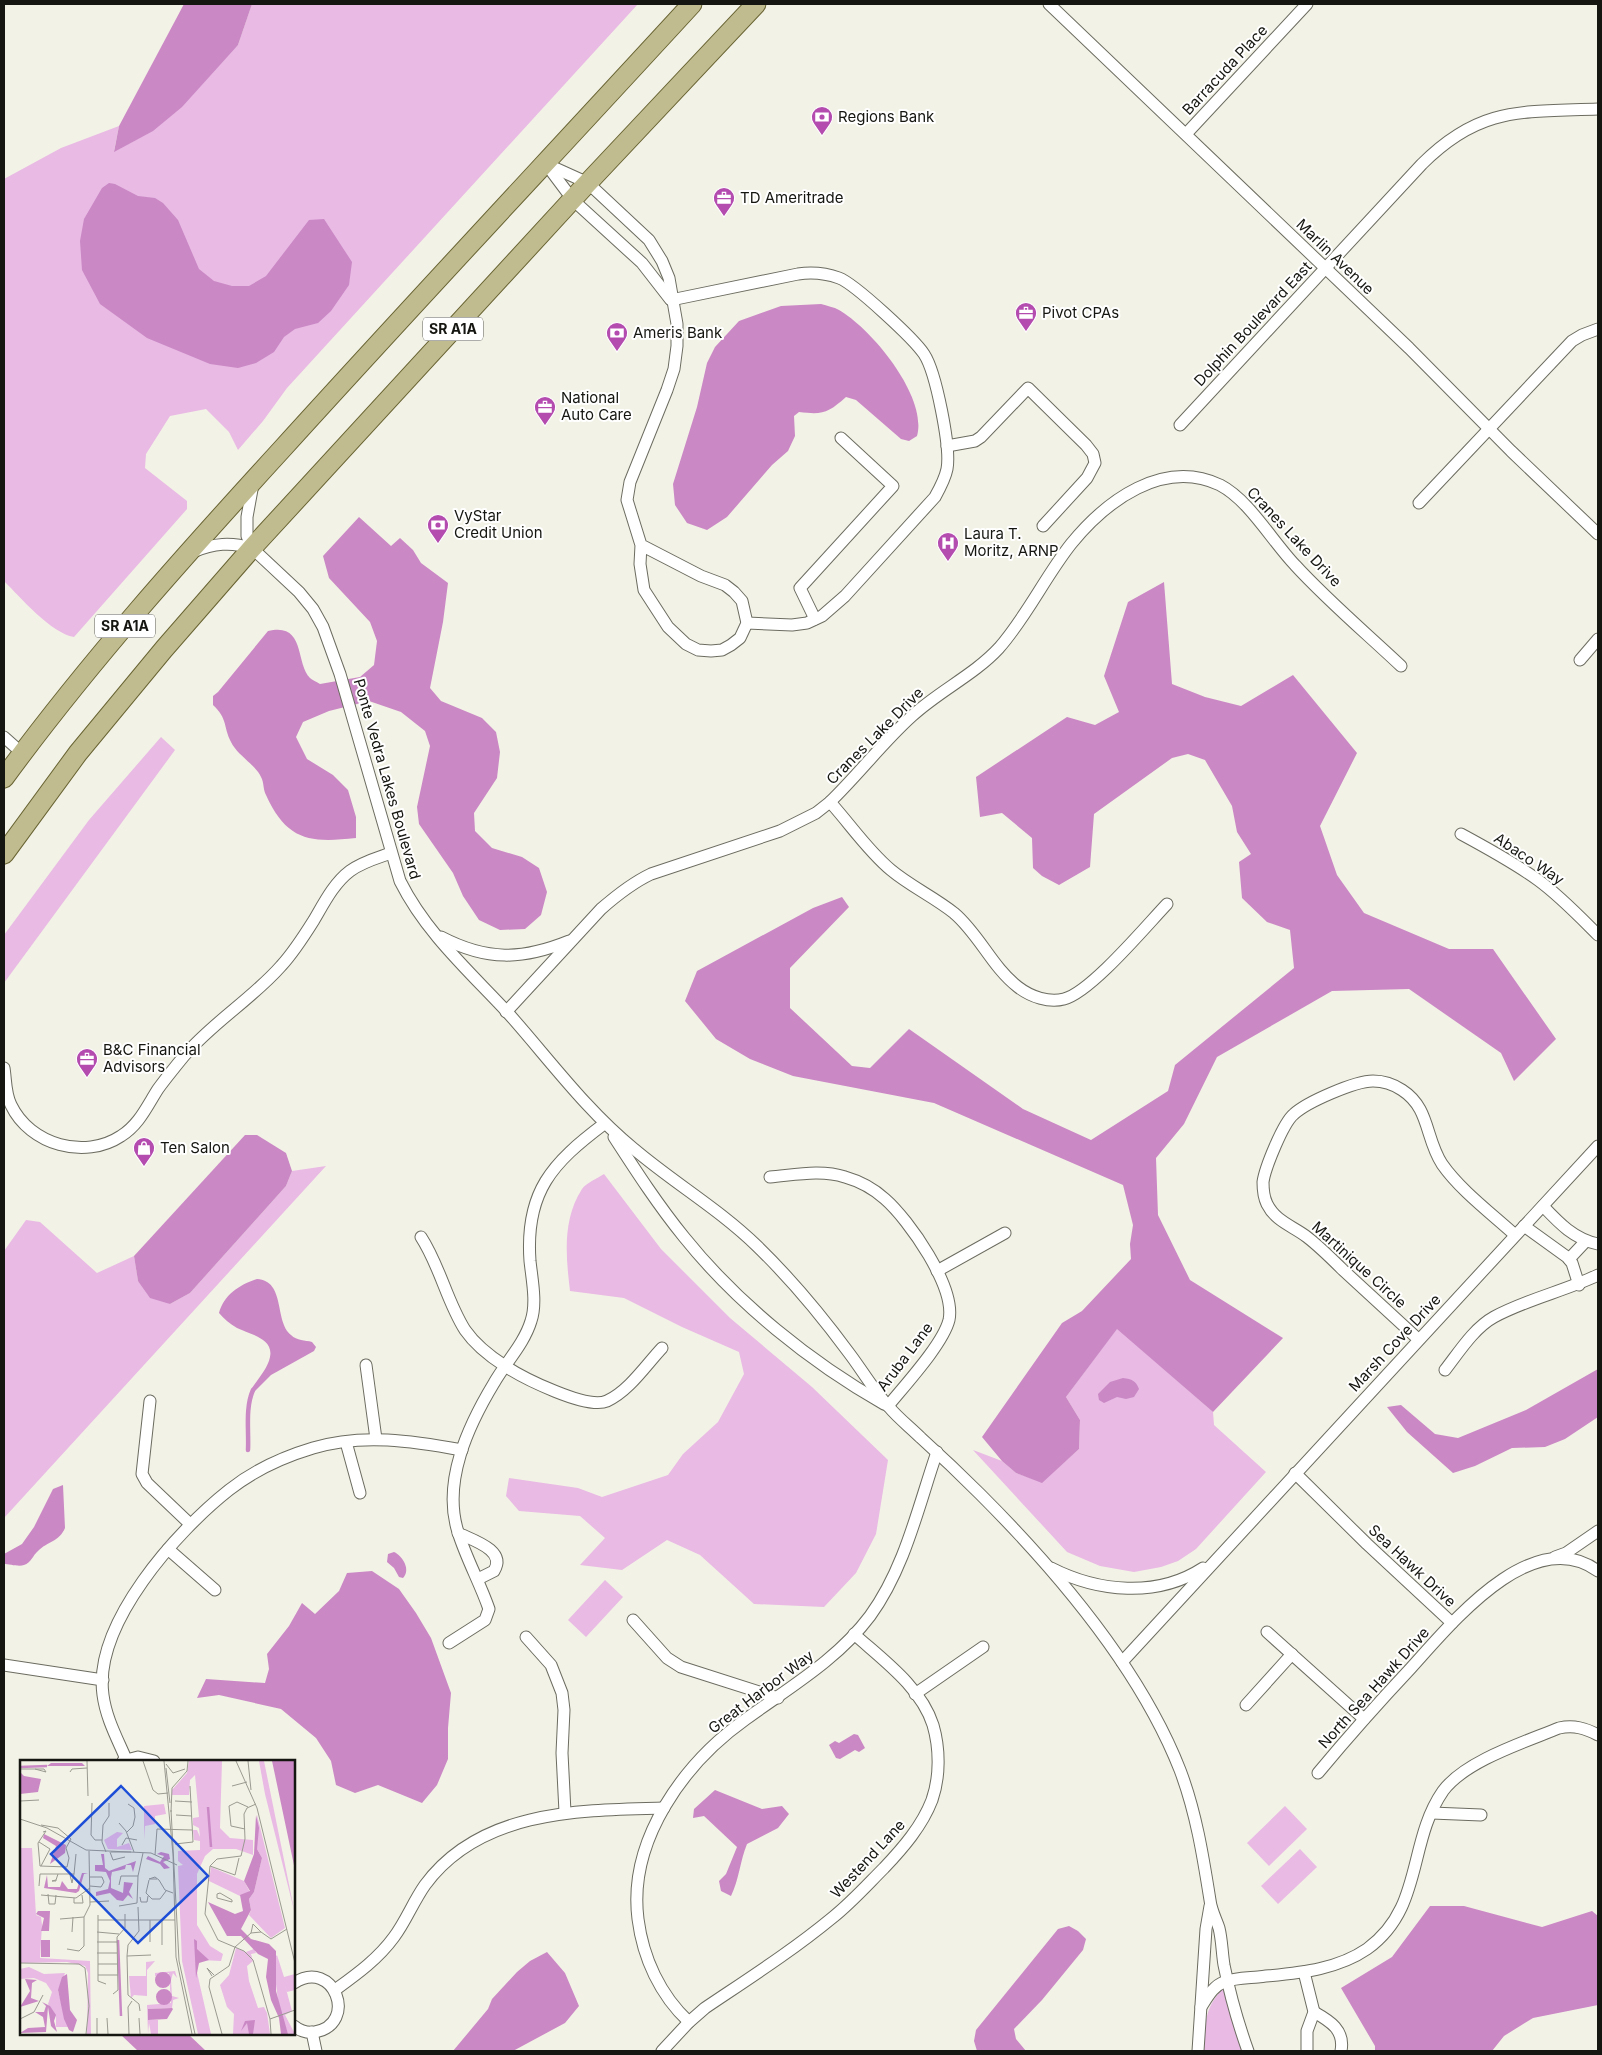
<svg xmlns="http://www.w3.org/2000/svg" width="1602" height="2055" font-family="Inter,sans-serif">
<rect width="100%" height="100%" fill="#f3f2e6"/>
<g fill="#e8bae4">
<path d="M252 4H638L287 388 263 421 238 450 229 432 206 409 170 416 146 454 145 468 187 501V509L74 637C51 633 21 598 4 581V179L61 148 119 126 114 151 238 45Z"/>
<polygon points="161,737 175,750 4,983 4,935 89,820"/>
<polygon points="326,1166 4,1518 4,1251 26,1220 40,1222 97,1273 134,1256 138,1281 170,1304 190,1293 286,1186 292,1171"/>
<path d="M604 1174 661 1249 730 1318 812 1387 888 1460 876 1534 856 1573 824 1607 754 1604 700 1555 667 1540 622 1570 580 1565 605 1538 580 1516 519 1511 506 1496 509 1478 578 1488 602 1497 668 1475 683 1454 718 1422 744 1374 739 1352 682 1327 624 1298 570 1291C566 1257 562 1220 582 1189 586 1183 598 1178 604 1174Z"/>
<polygon points="1117,1328 1213,1412 1214,1425 1266,1472 1196,1549 1178,1561 1161,1567 1134,1572 1100,1566 1067,1552 973,1450 1002,1461 1016,1473 1042,1482 1079,1449 1080,1420 1066,1397"/>
<polygon points="605,1580 623,1597 586,1637 568,1620"/>
<polygon points="1285,1806 1307,1829 1269,1866 1247,1843"/>
<polygon points="1300,1849 1317,1867 1278,1904 1261,1886"/>
<path d="M1223 1988 1242 2051H1204C1205 2024 1204 2009 1223 1988Z"/>
</g>
<g fill="#ca88c5">
<polygon points="184,4 252,4 238,45 182,107 153,131 114,152 119,126"/>
<polygon points="109,183 115,184 138,196 155,198 163,203 178,220 199,269 214,281 232,286 249,286 266,276 309,220 324,219 352,262 349,285 331,311 318,323 295,329 284,337 274,352 256,363 238,368 210,364 147,338 100,304 82,270 80,241 84,219 102,188"/>
<path d="M821 304C827 306 834 307 839 310 872 329 928 397 917 436L909 441 901 439 856 400 846 397C828 413 823 415 799 412L794 416 795 436 788 451 772 465 727 517 707 530 687 523 675 505 673 484 697 407 707 363 715 347 739 321 781 306Z"/>
<path d="M359 517 391 546 400 538 413 550 421 563 448 583 443 622 430 688 441 701 482 718 496 732 500 752 497 778 474 813 475 831 492 848 522 857 539 868 547 892 541 915 525 929 500 930 479 920 463 896 453 873 419 824 417 807 430 746 425 731 401 712 369 701 329 711 303 722 296 737 307 759 333 775 348 790 356 817V838C310 843 287 841 266 795 263 790 264 782 261 777 256 765 237 755 231 742 223 726 228 719 213 705V696L218 692 268 631C306 622 295 663 310 678 312 680 317 682 320 684L360 677 374 665 377 641 370 622 329 578 323 556Z"/>
<polygon points="1164,582 1172,684 1205,697 1241,706 1293,675 1357,753 1320,826 1337,875 1364,913 1449,949 1493,949 1556,1039 1514,1081 1501,1053 1409,989 1332,991 1217,1057 1184,1124 1156,1158 1158,1215 1190,1280 1283,1338 1213,1412 1117,1329 1066,1397 1080,1420 1079,1449 1042,1483 1016,1473 1002,1461 982,1437 1062,1323 1082,1311 1131,1259 1130,1244 1133,1225 1123,1185 934,1103 793,1076 750,1059 716,1039 685,1001 697,971 813,908 842,897 849,907 790,968 790,1008 852,1066 870,1068 909,1029 1023,1109 1091,1140 1168,1091 1175,1065 1294,968 1290,930 1267,922 1242,898 1239,862 1251,854 1237,832 1232,806 1205,760 1188,754 1172,758 1094,814 1090,867 1059,885 1042,876 1033,868 1032,838 1002,813 980,817 976,777 1067,717 1095,725 1119,712 1104,676 1128,602"/>
<polygon points="245,1135 257,1135 286,1153 292,1171 286,1186 190,1293 170,1304 150,1298 138,1281 134,1256"/>
<path d="M257 1279C286 1281 274 1321 291 1335 297 1341 305 1340 312 1342L316 1347 314 1351 271 1375 254 1392 252 1388C258 1379 268 1368 270 1357 274 1338 249 1334 237 1328 230 1324 224 1319 219 1313 224 1295 239 1285 257 1279Z"/>
<polygon points="1598,1369 1598,1417 1565,1439 1545,1447 1512,1448 1475,1466 1453,1473 1407,1432 1387,1407 1401,1405 1435,1434 1458,1438 1526,1410"/>
<path d="M1123 1378C1132 1379 1136 1381 1139 1389L1134 1397 1126 1399 1117 1397 1104 1403 1099 1400 1098 1394 1110 1382Z"/>
<path d="M63 1485 65 1528C59 1542 48 1541 38 1551 33 1555 31 1563 24 1565 19 1567 9 1564 4 1564V1554L22 1544 34 1527 53 1489Z"/>
<path d="M394 1552C403 1556 411 1570 403 1578L399 1577 394 1568 387 1562 388 1554Z"/>
<polygon points="372,1571 399,1589 416,1613 431,1638 451,1693 448,1728 448,1759 437,1785 422,1803 378,1785 355,1793 336,1785 331,1761 316,1738 281,1709 219,1695 197,1698 206,1679 265,1683 269,1669 267,1654 289,1626 302,1603 315,1614 339,1591 347,1573"/>
<polygon points="854,1734 858,1735 865,1748 859,1752 855,1750 840,1759 836,1758 829,1745 835,1741 839,1743"/>
<path d="M715 1790 762 1809 782 1806 789 1814 778 1828 747 1844C740 1861 739 1880 731 1896L721 1891 719 1881 726 1874 737 1847 704 1816 693 1818 694 1809Z"/>
<polygon points="1430,1906 1464,1906 1542,1927 1592,1911 1598,1916 1598,2005 1533,2018 1504,2036 1492,2051 1375,2051 1375,2046 1341,1988 1392,1957"/>
<polygon points="1069,1926 1078,1931 1086,1939 1083,1950 1042,2000 1014,2029 1016,2039 1026,2051 977,2051 974,2041 976,2030 1058,1929"/>
<polygon points="547,1952 565,1973 579,2006 565,2023 513,2051 453,2051 488,2009 492,1999 517,1972 530,1961"/>
<polygon points="120,2034 188,2034 206,2051 138,2051"/>
</g>
<g fill="none" stroke-linecap="round" stroke-linejoin="round">
<path stroke="#ca88c5" stroke-width="4.5" d="M248 1450C249 1431 245 1408 253 1390"/>
<g stroke="#6c6c61" stroke-width="13">
<g id="street">
<polyline points="1049,4 1409,348 1511,451 1598,534"/>
<polyline points="1186,134 1307,4"/>
<polyline points="546,164 588,183 649,240 662,261 669,278 677,324 677,346 674,369 667,390 630,482 627,500 641,545 640,564 644,590 668,627 686,644 698,650 711,651 722,650 731,645 740,638 747,623 742,601 734,592 725,585 701,576 641,545"/>
<polyline points="546,164 573,200 642,263 670,299"/>
<path d="M671 300 798 274C812 272 825 273 839 278 855 284 914 339 924 354 936 372 951 448 947 469 945 479 940 488 935 497L845 596 822 616 807 623 792 625 747 623"/>
<path d="M1180 425 1422 164C1480 106 1522 112 1598 109"/>
<polyline points="947,446 975,441 981,437 1028,388 1086,445 1093,454 1095,463 1087,478 1043,526"/>
<path d="M253 484 247 517V536L252 548 299 592 313 609 323 627 340 674 400 881C426 933 469 971 508 1013 549 1059 586 1110 634 1149 674 1183 719 1209 757 1246 791 1279 821 1315 849 1353 862 1370 874 1391 889 1407 898 1418 910 1427 921 1438 941 1456 961 1475 980 1494 1057 1571 1140 1668 1180 1770 1196 1812 1203 1856 1210 1900 1211 1910 1216 1919 1219 1928 1222 1940 1222 1953 1224 1965 1230 1995 1238 2023 1248 2051"/>
<polyline points="1419,503 1572,341 1582,335 1598,329"/>
<path d="M193 552C214 543 231 542 252 548"/>
<polyline points="815,619 800,588 893,486 841,438"/>
<polyline points="1580,660 1598,639"/>
<polyline points="4,737 22,753"/>
<path d="M830 802C850 824 868 851 891 870 910 886 934 897 954 913 979 934 992 967 1018 987 1031 997 1049 1003 1064 999 1091 992 1146 926 1167 904"/>
<path d="M1461 834C1487 848 1513 862 1538 880 1560 896 1579 916 1598 935"/>
<path d="M441 937C487 961 522 960 569 941"/>
<path d="M506 1012 601 909C617 895 632 883 651 874L780 831 816 813 830 802C859 774 883 742 912 716 939 691 974 675 999 648 1027 616 1045 577 1071 544 1106 501 1163 458 1220 485 1249 500 1272 541 1295 565 1328 601 1366 633 1401 666"/>
<path d="M4 1068C6 1080 5 1093 11 1105 30 1145 85 1160 121 1136 139 1125 147 1106 158 1089 166 1078 175 1067 184 1056 213 1022 252 999 281 966 294 952 304 936 314 920 324 903 334 883 350 871 362 862 377 858 391 853"/>
<path d="M614 1137C636 1171 658 1205 684 1237 737 1303 810 1362 884 1404"/>
<path d="M770 1177C794 1175 821 1169 845 1177 859 1181 874 1189 885 1199 909 1220 956 1287 949 1320 943 1344 905 1385 888 1406"/>
<path d="M1543 1206C1559 1223 1574 1239 1598 1244"/>
<polyline points="1524,1226 1567,1257 1572,1263 1579,1285"/>
<path d="M421 1237C440 1266 447 1302 465 1330 474 1343 491 1357 505 1366 523 1378 587 1410 607 1401 629 1391 646 1365 662 1348"/>
<polyline points="1569,1259 1585,1242"/>
<polyline points="937,1271 1005,1233"/>
<path d="M1418 1339C1393 1316 1368 1293 1343 1270 1332 1259 1320 1247 1307 1237 1293 1226 1276 1222 1267 1204 1264 1198 1263 1189 1263 1182 1265 1168 1283 1123 1294 1114 1307 1102 1355 1081 1373 1081 1383 1081 1393 1084 1402 1090 1430 1108 1425 1138 1442 1164 1460 1190 1492 1214 1515 1235"/>
<polyline points="366,1365 376,1439"/>
<path d="M1445 1370C1459 1352 1474 1328 1494 1317 1527 1299 1565 1291 1598 1275"/>
<polyline points="150,1401 142,1474 147,1483 190,1524"/>
<polyline points="346,1442 360,1493"/>
<polyline points="1295,1473 1367,1544 1452,1623"/>
<path d="M458 1533C472 1540 507 1550 494 1571L478 1579"/>
<polyline points="168,1549 215,1590"/>
<polyline points="1555,1557 1566,1553 1598,1531"/>
<path d="M1051 1568C1098 1592 1157 1598 1203 1568"/>
<polyline points="633,1620 667,1658 681,1667 778,1698"/>
<polyline points="1267,1632 1364,1719"/>
<polyline points="526,1637 551,1665 562,1693 564,1710 562,1753 565,1812"/>
<path d="M449 1643 485 1620 489 1609C480 1583 466 1558 458 1532 442 1482 468 1426 494 1383 506 1362 524 1344 531 1321 537 1303 532 1280 530 1261 525 1192 552 1163 604 1124"/>
<polyline points="1122,1662 1598,1146"/>
<polyline points="4,1665 103,1680"/>
<polyline points="915,1694 983,1647"/>
<polyline points="1246,1705 1292,1654"/>
<path d="M126 1759C117 1738 106 1718 103 1695 93 1624 177 1531 229 1490 253 1471 283 1457 313 1448 362 1433 413 1441 462 1450"/>
<polyline points="123,1761 138,1757 154,1761"/>
<path d="M1318 1773C1348 1737 1379 1702 1411 1668 1451 1624 1532 1523 1598 1571"/>
<polyline points="1432,1813 1481,1815"/>
<polyline points="1304,1972 1314,2012 1307,2031 1307,2051"/>
<path d="M294 1983C334 1957 359 2024 315 2032 308 2033 300 2031 294 2026"/>
<path d="M335 1990C357 1974 378 1959 394 1937 406 1921 413 1902 425 1885 480 1810 580 1810 664 1808"/>
<path d="M1201 2007C1207 1998 1213 1986 1224 1982 1234 1978 1247 1978 1258 1977 1295 1973 1335 1971 1367 1949 1424 1908 1407 1843 1443 1791 1465 1761 1525 1742 1559 1728 1574 1725 1585 1728 1598 1735"/>
<path d="M1314 2012C1330 2021 1345 2030 1341 2051"/>
<path d="M689 2022C660 1995 643 1958 638 1919 628 1840 684 1763 746 1719 790 1687 837 1660 870 1616 905 1568 918 1507 937 1452"/>
<polyline points="312,2032 316,2051"/>
<path d="M662 2051 689 2022 705 2008C748 1979 792 1951 832 1918 851 1903 867 1885 884 1868 903 1848 922 1826 932 1800 940 1777 940 1749 933 1725 921 1687 883 1660 854 1634"/>
<polyline points="1198,2051 1206,1929 1210,1906"/>
</g>
</g>
<g stroke="#696433" stroke-width="21">
<g id="primary">
<path d="M4 778C89 662 186 554 283 448 418 299 556 152 692 4"/>
<polyline points="4,854 78,753 164,649 252,548 582,189 756,4"/>
</g>
</g>
<use href="#street" stroke="#fff" stroke-width="11"/>
<use href="#primary" stroke="#c0bc90" stroke-width="19"/>
</g>
<defs>
<g id="bank-pin" transform="scale(1.125)"><path d="M0 17L-7.5 6A9.5 9.5 0 1 1 7.5 6Z" fill="#b44cb0" stroke="#fff"/><path d="M-6-4H6V4H-6ZM0-2.3a2.3 2.3 0 1 0 0 4.6a2.3 2.3 0 1 0 0-4.6Z" fill="#fff"/></g>
<g id="office-pin" transform="scale(1.125)"><path d="M0 17L-7.5 6A9.5 9.5 0 1 1 7.5 6Z" fill="#b44cb0" stroke="#fff"/><path d="M-6-3h4V-5.5h4V-3h4V5H-6ZM-1-4.5V-3h2v-1.5ZM-6 0V1H6V0Z" fill="#fff"/></g>
<g id="hospital-pin" transform="scale(1.125)"><path d="M0 17L-7.5 6A9.5 9.5 0 1 1 7.5 6Z" fill="#b44cb0" stroke="#fff"/><path d="M-5-5h3v3.5h4V-5h3V5h-3V1.5h-4V5h-3Z" fill="#fff"/></g>
<g id="shop-pin" transform="scale(1.125)"><path d="M0 17L-7.5 6A9.5 9.5 0 1 1 7.5 6Z" fill="#b44cb0" stroke="#fff"/><path d="M-5-2.5h2.3a2.7 3.5 0 0 1 5.4 0H5L5.5 6h-11ZM-1.5-2.5h3a1.5 2.3 0 0 0-3 0Z" fill="#fff"/></g>
</defs>
<g fill-rule="evenodd">
<use href="#bank-pin" x="822" y="117"/>
<use href="#office-pin" x="724" y="198"/>
<use href="#office-pin" x="1026" y="313"/>
<use href="#bank-pin" x="617" y="333"/>
<use href="#office-pin" x="545" y="407"/>
<use href="#bank-pin" x="438" y="525"/>
<use href="#hospital-pin" x="948" y="543"/>
<use href="#office-pin" x="87" y="1059"/>
<use href="#shop-pin" x="144" y="1148"/>
</g>
<g text-anchor="middle" stroke-width="4" stroke-linejoin="round" paint-order="stroke">
<g fill="#fff" stroke="#5b5b58" stroke-width="1">
<rect x="423" y="317.5" width="60" height="23" rx="4"/>
<rect x="95" y="614.5" width="60" height="23" rx="4"/>
</g>
<g font-size="14" font-weight="bold" fill="#151511">
<text x="453" y="334">SR A1A</text>
<text x="125" y="631">SR A1A</text>
</g>
<g font-size="15" fill="#151511" stroke="#fff">
<text transform="translate(1225 70) rotate(-47)" y="5">Barracuda Place</text>
<text transform="translate(1335 257) rotate(44)" y="5">Marlin Avenue</text>
<text transform="translate(1253 324) rotate(-47)" y="5">Dolphin Boulevard East</text>
<text transform="translate(1294 537) rotate(47)" y="5">Cranes Lake Drive</text>
<text transform="translate(875 736) rotate(-45)" y="5">Cranes Lake Drive</text>
<text transform="translate(387 779) rotate(74)" y="5">Ponte Vedra Lakes Boulevard</text>
<text transform="translate(1529 859) rotate(34)" y="5">Abaco Way</text>
<text transform="translate(1359 1265) rotate(42)" y="5">Martinique Circle</text>
<text transform="translate(1395 1343) rotate(-47)" y="5">Marsh Cove Drive</text>
<text transform="translate(905 1357) rotate(-53)" y="5">Aruba Lane</text>
<text transform="translate(1412 1566) rotate(43)" y="5">Sea Hawk Drive</text>
<text transform="translate(1374 1688) rotate(-48)" y="5">North Sea Hawk Drive</text>
<text transform="translate(761 1692) rotate(-37)" y="5">Great Harbor Way</text>
<text transform="translate(868 1859) rotate(-47)" y="5">Westend Lane</text>
</g>
<g font-size="15" fill="#151511" stroke="#fff" text-anchor="start">
<text x="838" y="122">Regions Bank</text>
<text x="740" y="203">TD Ameritrade</text>
<text x="1042" y="318">Pivot CPAs</text>
<text x="633" y="338">Ameris Bank</text>
<text x="561" y="403">National<tspan x="561" dy="17">Auto Care</tspan></text>
<text x="454" y="521">VyStar<tspan x="454" dy="17">Credit Union</tspan></text>
<text x="964" y="539">Laura T.<tspan x="964" dy="17">Moritz, ARNP</tspan></text>
<text x="103" y="1055">B&amp;C Financial<tspan x="103" dy="17">Advisors</tspan></text>
<text x="160" y="1153">Ten Salon</text>
</g>
</g>
<g transform="translate(20 1760)">
<rect width="275" height="275" fill="#f3f2e6"/>
<path d="M169 1H202L200 68 210 78 233 80V95L216 89H193L185 96 177 114V165L190 186 203 194 201 201 181 200 176 208 191 274H178L162 201 158 106 163 105 158 101V91L180 90V81L174 80 173 70H177L180 77 179 68 173 65V58L179 57 175 15 170 20 169 35H152V30L167 13ZM239 1H244L275 154 245 34ZM144 44 146 54 135 56V64L125 66 124 79V46ZM237 55 265 168 251 178 229 155 231 150 229 139 234 132 242 98 237 89ZM97 72 103 73 97 79V87L109 83 112 90 88 89 84 80ZM0 88H12L16 155 21 157 22 165 20 198 70 201 71 274H67L68 213 65 206 47 202 0 203ZM191 107 224 121 230 132 220 136 189 121ZM216 188 226 192 234 189 236 193 231 194 233 201 227 206 229 221 238 248 244 247 247 253 250 274H213L214 254 207 247 200 225 209 215ZM257 195 264 217 275 214V230L267 232 265 225 272 251 265 255 275 274H268L259 248 255 216 254 199ZM135 201 127 210V236L114 235 111 238 109 216H126V202ZM9 207 24 214 45 213 38 231 48 267H36V257L28 244 32 232 26 223 14 218 0 219V209ZM155 211 157 218 153 213 151 220 152 236 159 238 153 240 152 248 129 249V260H138V274H131L129 263 128 274 127 245 151 243 149 213 135 216V213Z" fill="#e8bae4"/>
<path d="M252 1H275V110L255 15ZM31 3H62L65 6H27ZM0 12 4 16 21 19 18 32 0 34ZM236 55 239 68 237 89 242 98 234 132 229 139 231 150 221 169 231 179 249 184 256 191V231L268 274H261L259 258 251 240 246 217 248 199 238 194 221 176H207L188 142 215 154 223 151 220 135 230 131 224 121 234 94ZM24 74 46 85 45 93 30 104 36 86 23 78ZM141 92 149 94 150 99 143 102 150 108 144 109 140 104 126 99 128 96 140 102 144 96 137 94ZM81 94H84L85 108 89 111 116 101 113 112 111 105H106L105 109 92 112 91 117V128L103 133 104 122 113 123 109 132 113 139 108 135 103 141 97 140 90 133 76 136V132L88 129 90 121 86 112 75 111V105H83ZM62 113H68L64 114 59 131 56 133 24 128 27 115 28 127H40L42 121 48 129H57ZM18 151H30L29 171H21L24 158 16 154ZM174 179 177 181V189L189 200 179 203 176 218ZM21 180H30V197H21ZM135 220a8 8 0 1 1 16 0a8 8 0 1 1-16 0ZM47 214 50 250 57 260 53 272 49 270 44 259 38 230 42 217ZM5 219 17 220 12 223 11 238 19 241 0 247 10 231ZM136 237a8 8 0 1 1 16 0a8 8 0 1 1-16 0ZM22 242 30 246 36 255 34 261 37 272 31 266 28 247 26 272 0 273 8 268 25 267 23 257 15 252H24L26 246ZM128 249 152 248 153 249 147 259 128 260ZM235 260 233 274H229L227 263 221 271 225 261Z" fill="#ca88c5"/>
<path fill="none" stroke="#ca88c5" stroke-width="2.5" d="M0 7 27 6M188 47 191 87M98 180 101 256"/>
<path fill="none" stroke="#9a9a91" stroke-width="1" d="M67 1 68 36M123 1 133 30 138 34 148 33M144 1 153 94 156 197 172 274M216 1 237 48 275 203M228 1 231 30M146 4 153 13 165 9M146 8 150 43M0 9H24L26 12 15 9M50 12 52 9 67 8M212 26 227 22M0 41 19 40M155 41 172 42M72 43 71 75 75 80H82M236 44 227 48 224 54 225 79 221 96 197 99 190 106 185 154 198 180 224 191 233 200 250 259 251 274M151 50 159 201 175 274M151 52 152 28 167 11 168 1M156 55 172 56M0 59 27 68 66 90 131 93 157 105M99 63 106 71 114 92M21 65 38 68 51 79M225 69 211 66 209 46 217 42 228 47M23 72 26 71 18 83 20 106 47 107 49 98 46 88 51 79M107 72 113 66 115 57 114 48 108 44M19 82 30 89 21 106M155 84 173 82 170 26M102 85 106 78 117 80M86 92 82 82 83 65 89 56V43M90 92 93 100 105 97M91 92H111M135 95 137 69 172 70M190 106 215 115 219 98M50 115 52 123 54 114M70 117H82L84 122 81 127 70 126M137 119H129L135 117 139 120 145 130 153 133M36 120 32 121H36V120L38 114M129 120 126 133 132 139H140L146 131M99 125 101 116H118M19 126 20 114H54L56 94M200 133 212 140V142L197 138V134ZM28 134 29 144H35L36 135M21 135 56 138 70 128M120 137 121 142H127L128 136M54 138V143H63L62 135M70 142 89 141M99 146 117 143 118 116 123 93M118 147 119 171 108 185 107 196 108 235 119 244 120 251M78 155V221L86 224M40 159 64 157M78 160H155M52 172 53 157M77 172 99 174M231 173 233 164 241 172M77 182H97M130 182V160M142 185V160M47 189 59 191 64 186V157L70 145 69 91M77 193H97M107 196 131 195M0 203 59 204 65 208 69 246 66 274M78 204H97M78 215H98M192 216 187 208 194 215M93 234 98 230 97 177 105 168V154M77 258V274M87 258 88 274M119 258 120 274M0 259 14 252 23 235M250 259 275 250M109 274 108 247 112 241M202 274 189 227 190 219 209 206 215 187 231 173 241 172 251 179 267 169"/>
<path fill="#1d4ed8" fill-opacity="0.15" stroke="#1d4ed8" stroke-width="2.5" d="M101 26 188 116 118 183 31 94Z"/>
<rect width="275" height="275" fill="none" stroke="#151511" stroke-width="2.5"/>
</g>
<rect width="1602" height="2055" fill="none" stroke="#151511" stroke-width="10"/>
</svg>
